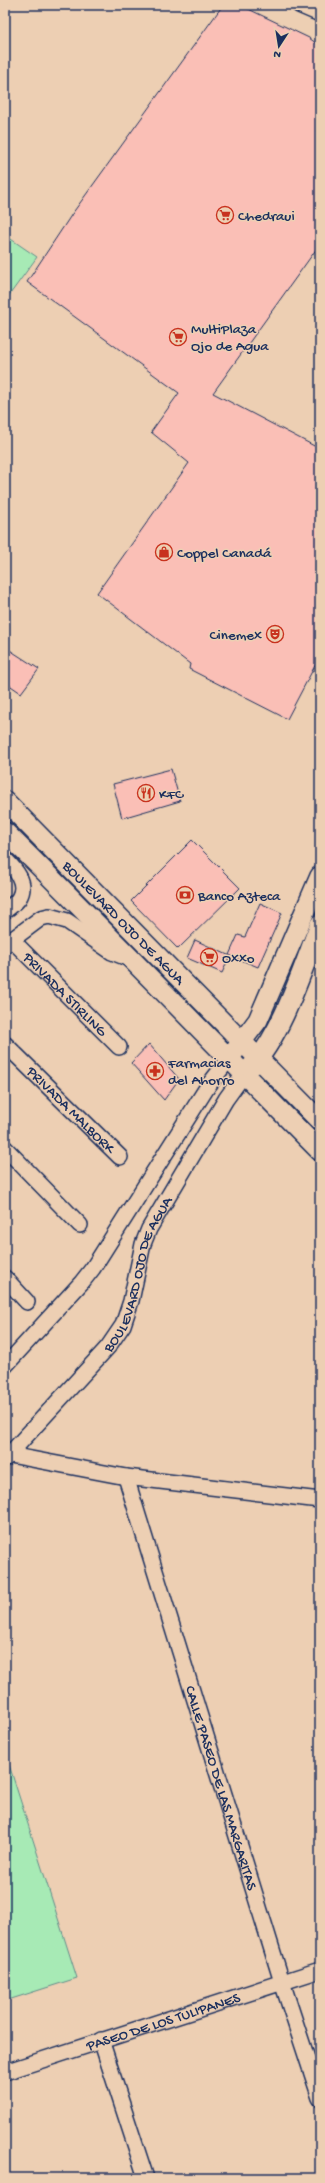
<svg xmlns="http://www.w3.org/2000/svg" width="325" height="2183" font-family="'Gochi Hand',sans-serif">
<rect width="100%" height="100%" fill="#edcfb3"/>
<filter id="ink" filterUnits="userSpaceOnUse"><feTurbulence type="fractalNoise" baseFrequency=".025" numOctaves="2"/><feDisplacementMap in="SourceGraphic" scale="8" xChannelSelector="R" yChannelSelector="G"/><feConvolveMatrix kernelMatrix="1 2 1 2 8 2 1 2 1" color-interpolation-filters="sRGB"/></filter>
<g filter="url(#ink)">
<g fill="#a7eab5" stroke="#618c8a">
<polygon points="5,235 37,257 5,301"/>
<polygon points="5,1752 77,1978 5,2001"/>
</g>
<g fill="#fabfb6" stroke="#1b2f5e">
<polygon points="223,5 240,5 309,38 320,46 320,244 213,393 320,449 320,656 287,719 189,669 190,664 97,593 189,463 151,432 179,393 27,282 72,214"/>
<polygon points="5,647 39,669 21,693 5,682"/>
<polygon points="171,769 180,801 122,818 113,784"/>
<polygon points="192,840 240,888 178,949 131,901"/>
<polygon points="260,903 282,913 258,967 229,955 238,935 245,937"/>
<polygon points="195,940 230,956 222,973 187,958"/>
<polygon points="149,1044 179,1079 164,1100 131,1063"/>
</g>
<g fill="none" stroke-linecap="round" stroke-linejoin="round">
<g stroke="#1b2f5e" stroke-width="18">
<g id="minor">
<polyline points="299,5 320,14"/>
<path d="M5 859C15 869 28 883 19 898 16 903 9 907 5 911"/>
<path id="s1" d="M12 940 119 1047"/>
<polyline points="5,945 41,918 49,916 67,921 112,952 127,958"/>
<path id="s2" d="M5 1044 120 1157"/>
<polyline points="5,1148 80,1225"/>
<polyline points="5,1278 27,1302"/>
<polyline points="5,1366 82,1282 93,1268 208,1086 228,1060"/>
<polyline points="5,1454 126,1477 320,1500"/>
<path id="s3" d="M5 1459 108 1347 123 1325 131 1301 143 1244 149 1229 226 1099 244 1074"/>
<path id="s4" d="M126 1477 282 1982 320 2098"/>
<polyline points="101,2040 146,2178"/>
<path id="s5" d="M5 2072 320 1970"/>
</g>
</g>
<g stroke="#1b2f5e" stroke-width="22">
<g id="major">
<path id="s6" d="M5 801 320 1121"/>
<path d="M5 832C111 937 215 1045 320 1151"/>
<polyline points="234,1052 258,1020 320,876"/>
<path d="M250 1068C282 1036 303 967 320 924"/>
</g>
</g>
<use href="#minor" stroke="#edcfb3" stroke-width="15"/>
<use href="#major" stroke="#edcfb3" stroke-width="19"/>
</g>
</g>
<defs>
<g id="supermarket-ring" transform="scale(0.9)"><circle r="9.5" fill="#edcfb3" stroke="#c8321e" stroke-width="1.5"/><path d="M-6-5.5h2.5l.6 2H6L4.5 2H-2.5L-4.4-4H-6ZM-1.5 3.2a1.3 1.3 0 1 0 .1 0ZM3 3.2a1.3 1.3 0 1 0 .1 0Z" fill="#c8321e"/></g>
<g id="shop-ring" transform="scale(0.9)"><circle r="9.5" fill="#edcfb3" stroke="#c8321e" stroke-width="1.5"/><path d="M-5-2.5h2.3a2.7 3.5 0 0 1 5.4 0H5L5.5 6h-11ZM-1.5-2.5h3a1.5 2.3 0 0 0-3 0Z" fill="#c8321e"/></g>
<g id="theatre-ring" transform="scale(0.9)"><circle r="9.5" fill="#edcfb3" stroke="#c8321e" stroke-width="1.5"/><path d="M-5-5.5Q0-4 5-5.5V0Q5 5 0 6Q-5 5-5 0ZM-3.3-2.5H-1v1.5H-3.3ZM1-2.5H3.3v1.5H1ZM-2.8 1Q0 5.5 2.8 1Z" fill="#c8321e"/></g>
<g id="restaurant-ring" transform="scale(0.9)"><circle r="9.5" fill="#edcfb3" stroke="#c8321e" stroke-width="1.5"/><path d="M-5-6h1v4h1v-4h1v4h1v-4h1v5L-1.5 .5V6h-2V.5L-5-1ZM5-6V6H3V1.5H1.5Q1.5-4 5-6Z" fill="#c8321e"/></g>
<g id="bank-ring" transform="scale(0.9)"><circle r="9.5" fill="#edcfb3" stroke="#c8321e" stroke-width="1.5"/><path d="M-6-4H6V4H-6ZM0-2.3a2.3 2.3 0 1 0 0 4.6a2.3 2.3 0 1 0 0-4.6Z" fill="#c8321e"/></g>
<g id="pharmacy-ring" transform="scale(0.9)"><circle r="9.5" fill="#edcfb3" stroke="#c8321e" stroke-width="1.5"/><path d="M-2-6h4v4h4v4h-4v4h-4v-4h-4v-4h4Z" fill="#c8321e"/></g>
</defs>
<g fill-rule="evenodd">
<use href="#supermarket-ring" x="225" y="215"/>
<use href="#supermarket-ring" x="178" y="337"/>
<use href="#shop-ring" x="164" y="552"/>
<use href="#theatre-ring" x="275" y="634"/>
<use href="#restaurant-ring" x="146" y="793"/>
<use href="#bank-ring" x="185" y="895"/>
<use href="#supermarket-ring" x="209" y="957"/>
<use href="#pharmacy-ring" x="155" y="1071"/>
</g>
<g text-anchor="middle" stroke-width="3" stroke-linejoin="round" paint-order="stroke">
<g font-size="15" fill="#1b2f5e" stroke="#edcfb3" text-anchor="start">
<text x="238" y="220">Chedraui</text>
<text x="191" y="333">MultiPlaza<tspan x="191" dy="17">Ojo de Agua</tspan></text>
<text x="177" y="557">Coppel Canadá</text>
<text x="262" y="639" text-anchor="end">Cinemex</text>
<text x="159" y="798">KFC</text>
<text x="198" y="900">Banco Azteca</text>
<text x="222" y="962">Oxxo</text>
<text x="168" y="1067">Farmacias<tspan x="168" dy="17">del Ahorro</tspan></text>
</g>
<g font-size="15" fill="#1b2f5e" stroke="#edcfb3">
<text dy="5" stroke="none"><textPath href="#s6" startOffset="170">BOULEVARD OJO DE AGUA</textPath></text>
<text dy="5" stroke="none"><textPath href="#s1" startOffset="76">PRIVADA STIRLING</textPath></text>
<text dy="5" stroke="none"><textPath href="#s2" startOffset="93">PRIVADA MALBORK</textPath></text>
<text dy="5" stroke="none"><textPath href="#s3" startOffset="232">BOULEVARD OJO DE AGUA</textPath></text>
<text dy="5" stroke="none"><textPath href="#s4" startOffset="325">CALLE PASEO DE LAS MARGARITAS</textPath></text>
<text dy="5" stroke="none"><textPath href="#s5" startOffset="166">PASEO DE LOS TULIPANES</textPath></text>
</g>
</g>
<rect width="325" height="2183" fill="none" stroke="#edcfb3" stroke-width="20"/>
<rect x="10" y="10" width="305" height="2163" fill="none" stroke="#1b2f5e" stroke-width="1.5" filter="url(#ink)"/>
<g transform="translate(279 46) rotate(192)" stroke="#edcfb3" stroke-width="3" paint-order="stroke">
<path d="M0-3L7 15L0 10L-7 15Z" fill="#1b2f5e"/>
<text y="-6" font-size="11" font-weight="bold" text-anchor="middle" fill="#1b2f5e">N</text>
</g>
</svg>
